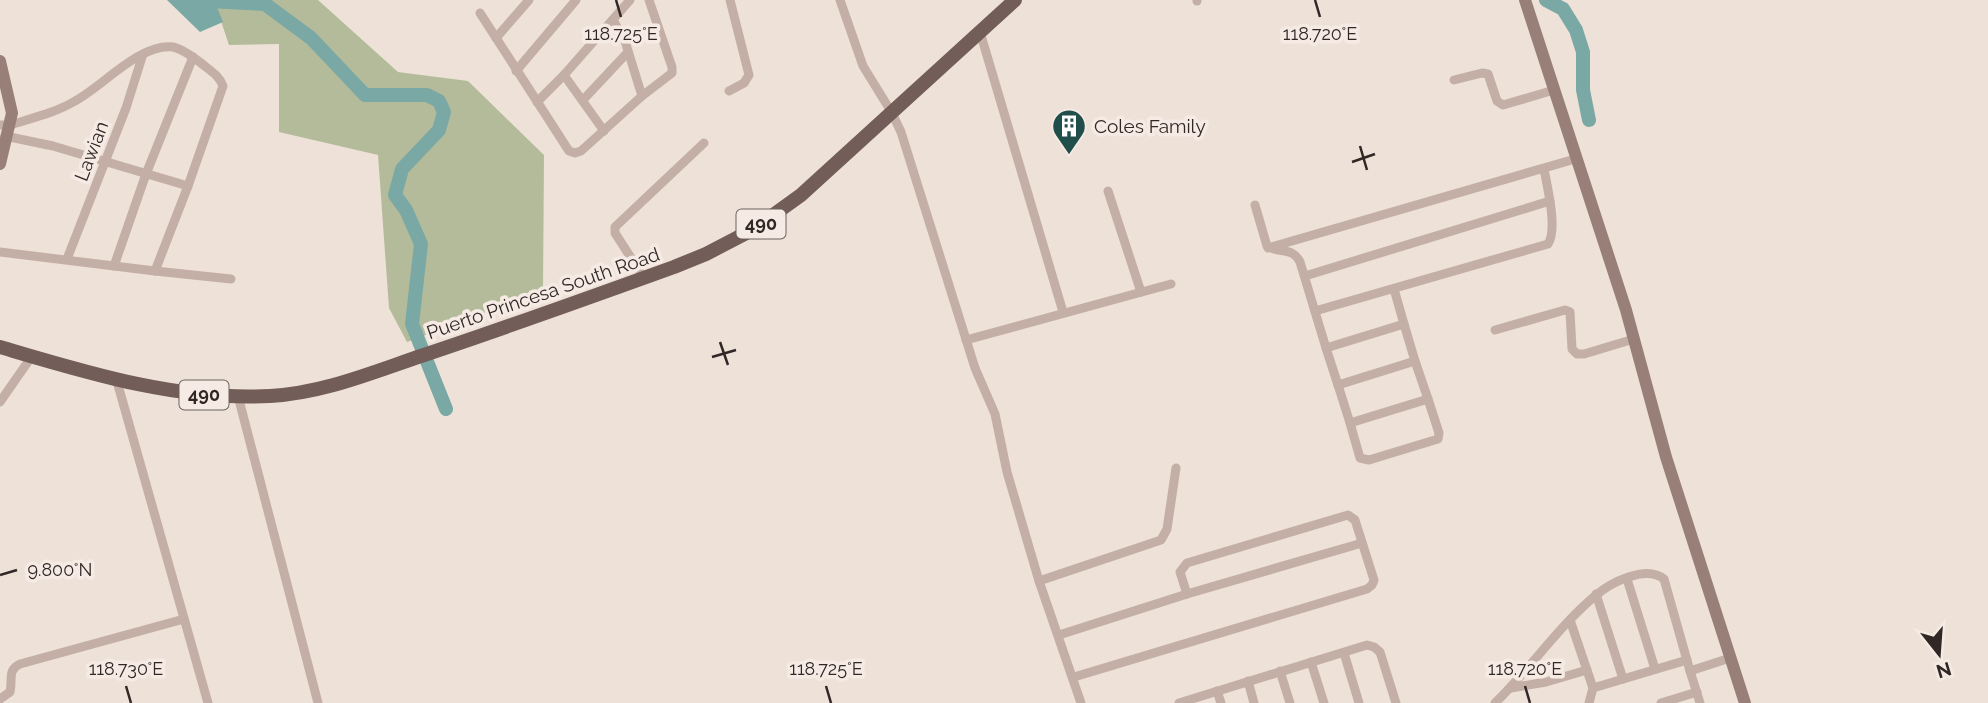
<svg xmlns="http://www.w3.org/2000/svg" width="1988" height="703" font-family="Raleway,sans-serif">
<rect width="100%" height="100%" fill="#eee1d8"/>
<polygon fill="#b4bb9a" points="214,0 318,0 398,72 468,81 544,155 543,291 407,342 389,308 378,155 279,132 279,44 229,45"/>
<polygon fill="#7aa8a4" points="167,0 214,0 223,22 200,32"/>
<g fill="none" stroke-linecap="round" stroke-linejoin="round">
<g stroke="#7aa8a4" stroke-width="14">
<polyline points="189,0 265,4 311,38 365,95 427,95 439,101 444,112 439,130 402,169 395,195 406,210 421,244 412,324 446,409"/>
<polyline points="1546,0 1563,9 1576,30 1583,52 1583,90 1589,120"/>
</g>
<g stroke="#c4afa6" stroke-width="9">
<polyline points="840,0 863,66 892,113 901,132 975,368 995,414 1007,472 1039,581 1081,703"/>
<polyline points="1197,0 1197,1"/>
<polyline points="480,13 569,151 575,153 581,151 642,96 672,73 672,67 649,0"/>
<polyline points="613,20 625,41 642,96"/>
<polyline points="980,32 1063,312"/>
<polyline points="496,38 529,0"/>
<polyline points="516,71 576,0"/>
<polyline points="564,75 604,131"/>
<polyline points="1454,80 1482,73 1488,74 1497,101 1503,105 1554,90"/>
<polyline points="729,91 744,83 749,75 730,0"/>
<polyline points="583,100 628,52"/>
<polyline points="537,102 564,75 630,0"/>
<path d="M0 125H10C32 118 55 113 75 101 103 86 140 43 173 47 183 49 193 57 201 63 209 70 219 75 223 86L188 186 155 271 0 252"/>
<polyline points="5,136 53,146 188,186"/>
<polyline points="1108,191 1141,292"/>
<path d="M1255 205 1267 246C1279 254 1292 246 1300 262L1326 348 1404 324 1394 289"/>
<polyline points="1268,248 1575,159"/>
<polyline points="67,259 126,108 143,54"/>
<polyline points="114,266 146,174 193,57"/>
<polyline points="155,271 231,279"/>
<polyline points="1305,276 1550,201"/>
<polyline points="644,278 615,233 615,227 704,143"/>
<path d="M1315 311 1548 244C1558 229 1547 186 1544 169"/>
<polyline points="1495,330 1565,310 1570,312 1572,349 1577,354 1584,354 1634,339"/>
<polyline points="966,340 1171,284"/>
<polyline points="1326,348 1338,385 1415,361 1404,324"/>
<polyline points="116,378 208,703"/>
<polyline points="1338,385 1350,423 1428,399 1415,361"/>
<polyline points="238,396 318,703"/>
<polyline points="0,402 32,356"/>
<polyline points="1350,423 1360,458 1369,460 1438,439 1439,433 1428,399"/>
<polyline points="1627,579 1655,669"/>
<polyline points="1039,581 1161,540 1167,529 1176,468"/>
<polyline points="1596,594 1623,679"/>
<polyline points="1570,620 1593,688"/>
<polyline points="1059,635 1187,594 1362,543"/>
<polyline points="1344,653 1359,703"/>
<polyline points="1311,662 1324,703"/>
<polyline points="1280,671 1290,703"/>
<polyline points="1690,671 1700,703"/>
<polyline points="1074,677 1367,589 1372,585 1374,580 1355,520 1348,515 1187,563 1180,572 1187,594"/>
<polyline points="1248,681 1254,703"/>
<polyline points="1511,688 1546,682 1587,670"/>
<polyline points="1217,691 1221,703"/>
<path d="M0 699 10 692C13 680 7 670 20 664L184 619"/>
<polyline points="1179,703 1367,645 1374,647 1380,652 1396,703"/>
<path d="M1495 703C1530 669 1558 627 1595 596 1610 583 1646 564 1664 579L1690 671 1730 658"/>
<polyline points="1589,703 1593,688 1687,660"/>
<polyline points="1661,703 1697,692"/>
</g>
<g stroke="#987f77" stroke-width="12">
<polyline points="1525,0 1626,310 1666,457 1745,703"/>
<polyline points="0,61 12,113 0,164"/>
</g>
<path stroke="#725d58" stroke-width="14" d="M0 347C88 373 177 401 270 396 324 393 373 372 424 355 508 327 591 297 674 267L706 254 754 229 801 195 1015 0"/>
</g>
<path fill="none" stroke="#312826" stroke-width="2.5" d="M616 0 621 17M1315 0 1320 17M1360 146 1367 170M1352 162 1375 154M720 342 728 365M712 357 736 350M0 575 17 570M126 686 131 703M826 686 831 703M1525 686 1530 703"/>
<defs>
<g id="building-pin" transform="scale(1.75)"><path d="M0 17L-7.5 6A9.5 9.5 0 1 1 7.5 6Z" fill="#204e4b" stroke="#f6ebe4"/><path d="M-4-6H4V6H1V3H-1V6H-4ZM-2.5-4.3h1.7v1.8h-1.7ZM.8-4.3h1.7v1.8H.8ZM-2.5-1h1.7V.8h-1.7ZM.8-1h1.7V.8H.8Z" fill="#fff"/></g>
</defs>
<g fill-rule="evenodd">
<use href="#building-pin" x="1069" y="126"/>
</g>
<g text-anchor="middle" stroke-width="7" stroke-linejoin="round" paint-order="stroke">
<g fill="#f6ebe4" stroke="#6c625f" stroke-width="2">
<rect x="736.5" y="209.5" width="49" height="29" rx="5"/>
<rect x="179.5" y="380.5" width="49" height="29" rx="5"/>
</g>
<g font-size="18" font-weight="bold" fill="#312826">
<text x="761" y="230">490</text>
<text x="204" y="401">490</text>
</g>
<g font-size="19" fill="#312826" stroke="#f6ebe4" text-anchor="start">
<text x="1094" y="133">Coles Family</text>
</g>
<g font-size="19" fill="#312826" stroke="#f6ebe4">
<text transform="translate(91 151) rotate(-69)" y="7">Lawian</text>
<text transform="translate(543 293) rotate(-19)" y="7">Puerto Princesa South Road</text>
</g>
</g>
<g font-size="18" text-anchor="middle" fill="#312826" stroke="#f6ebe4" stroke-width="7" stroke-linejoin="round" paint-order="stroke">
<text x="621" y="40">118.725°E</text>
<text x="1320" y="40">118.720°E</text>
<text x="60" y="576">9.800°N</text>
<text x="126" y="675">118.730°E</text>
<text x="826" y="675">118.725°E</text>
<text x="1525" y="675">118.720°E</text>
</g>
<g transform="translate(1939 654) rotate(163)" stroke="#f6ebe4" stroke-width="5" paint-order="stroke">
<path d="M0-5L12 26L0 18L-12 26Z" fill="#312826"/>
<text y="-10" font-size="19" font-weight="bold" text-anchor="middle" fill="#312826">N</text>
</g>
</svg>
